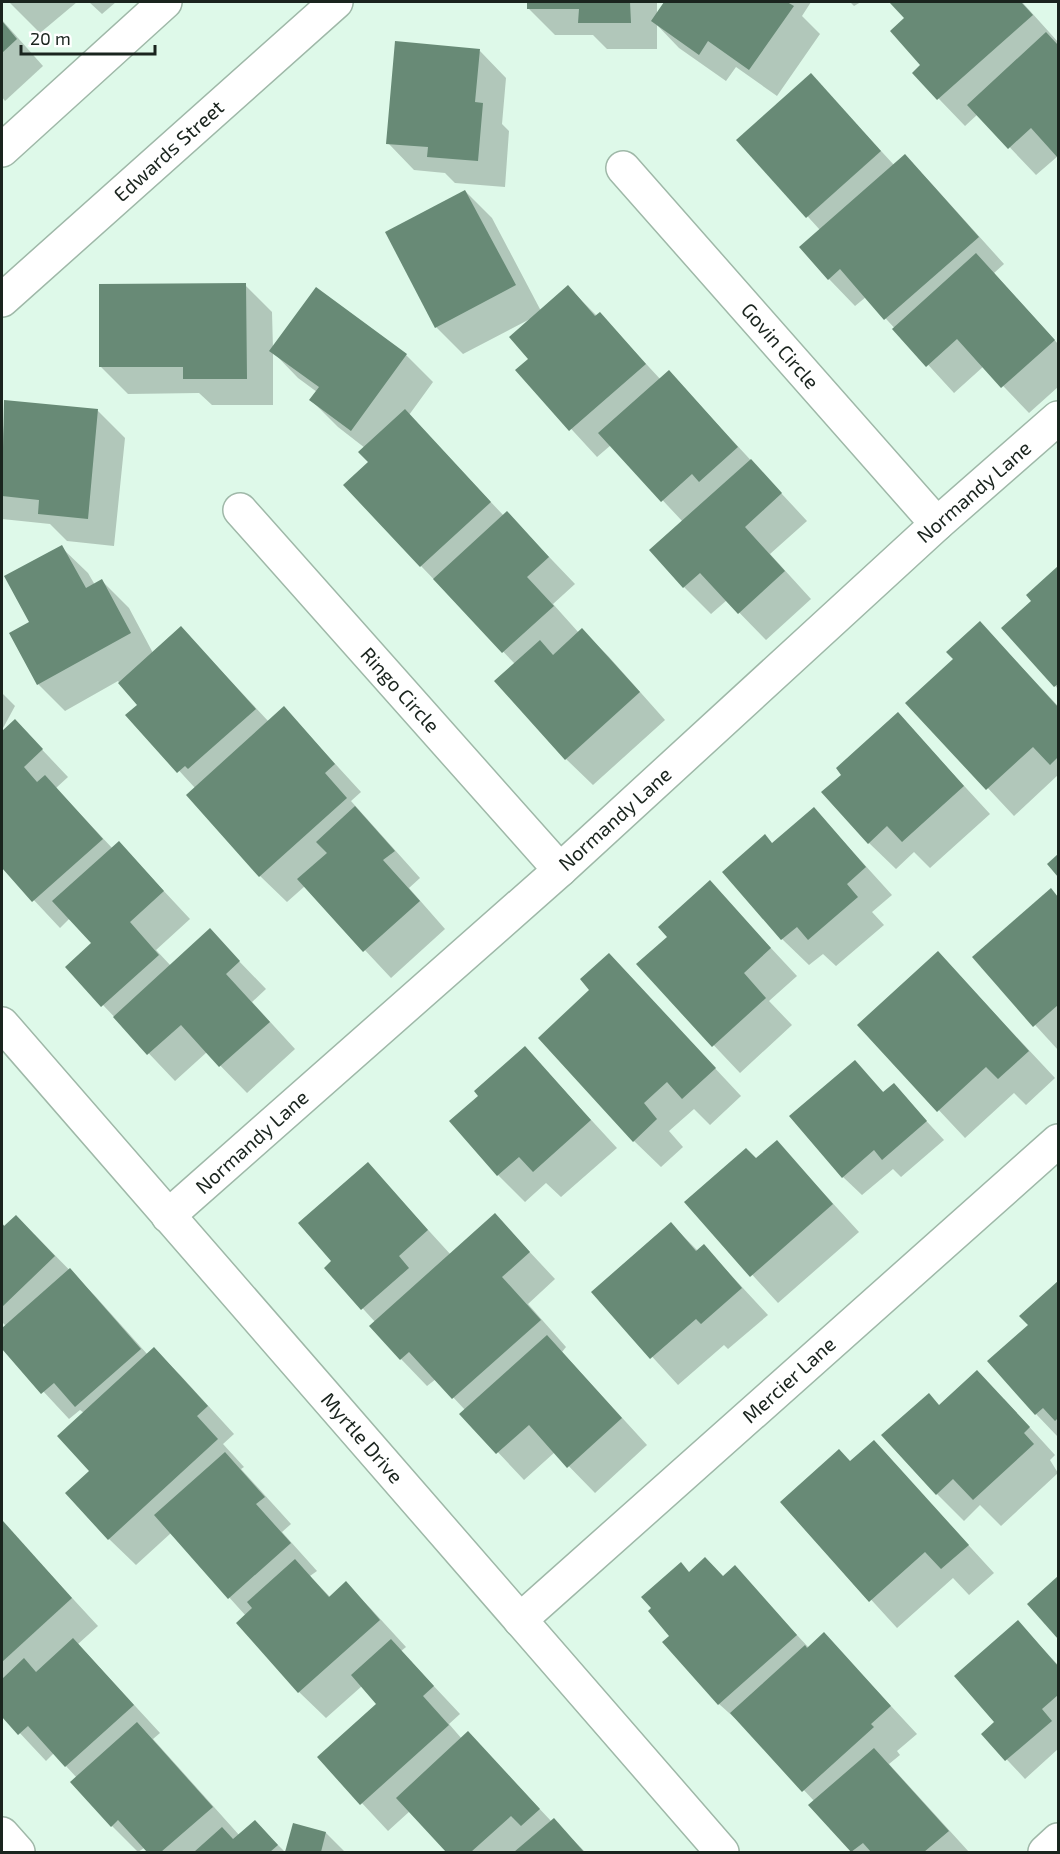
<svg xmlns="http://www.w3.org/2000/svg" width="1060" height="1854" font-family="'Exo 2',sans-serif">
<rect width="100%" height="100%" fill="#def9e9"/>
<g fill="#0003">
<polygon points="9,2 77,2 40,33"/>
<polygon points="89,2 116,2 102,14"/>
<polygon points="528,2 657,2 657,15 666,2 811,2 802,16 820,34 777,96 736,67 726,81 679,48 657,25 657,49 607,49 593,35 555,35 528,8"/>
<polygon points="850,2 861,2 854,6"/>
<polygon points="891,2 1022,2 1058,42 1058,156 1036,175 978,114 965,126 914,73 922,66 906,18"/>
<polygon points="2,20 43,66 5,101 2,97"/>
<polygon points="480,51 506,78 502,124 509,131 505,187 455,183 445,173 414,170 388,143"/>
<polygon points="811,75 894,165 905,156 931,183 1004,264 994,273 1058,344 1058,387 1029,413 984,366 954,393 866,297 855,306 829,279 820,230 738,140"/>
<polygon points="465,191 492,218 541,311 568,287 597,316 600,314 661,380 669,372 807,521 770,554 811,599 766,640 727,600 711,614 684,587 651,550 683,522 611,445 597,457 517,370 530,359 530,319 463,354 436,327"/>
<polygon points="245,285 272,312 273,349 406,355 433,382 409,415 504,516 507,513 575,584 553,604 579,633 582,630 609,657 665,720 593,785 566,759 515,664 421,566 365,448 338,427 311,400 317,392 298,378 273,352 273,405 212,405 199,393 128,394 101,367"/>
<polygon points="6,401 98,411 125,438 114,546 67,541 50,524 2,519 2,449"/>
<polygon points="61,547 88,573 95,585 102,581 129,608 153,653 181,628 269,722 284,708 361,792 351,801 420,878 409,888 445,929 391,978 305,886 287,902 260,876 195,788 128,715 139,705 118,681 65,711 38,684 31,623"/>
<polygon points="1058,568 1058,689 1003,628 1033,601 1028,596"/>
<polygon points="980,623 1058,706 1058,775 1014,816 908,703 955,659"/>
<polygon points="2,693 15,706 2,730"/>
<polygon points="898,714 990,814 930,868 914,852 896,869 869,843 843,775"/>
<polygon points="15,721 68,777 56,788 113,849 119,843 190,919 156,950 171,966 210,931 266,989 252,1002 295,1049 247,1093 207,1052 175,1081 67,967 93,943 70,918 60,928 2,866 2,733"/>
<polygon points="814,809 892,895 872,912 884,925 836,966 823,954 809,965 782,939 773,844"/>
<polygon points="709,882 797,976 769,1001 792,1025 740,1073 638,965 669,937"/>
<polygon points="1051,890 1058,898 1058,1050 974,958"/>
<polygon points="938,953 1055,1078 1026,1105 1014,1093 965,1138 859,1025"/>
<polygon points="609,955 741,1096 710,1125 694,1109 669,1131 683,1147 661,1167 634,1141 591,990"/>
<polygon points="525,1048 617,1148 561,1197 546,1183 525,1202 498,1175 480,1096"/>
<polygon points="855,1062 884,1093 893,1085 944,1140 901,1177 893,1169 862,1195 843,1177"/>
<polygon points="777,1142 859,1232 778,1303 686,1202 756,1160"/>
<polygon points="368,1164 451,1255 495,1215 555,1279 528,1304 566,1347 562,1352 647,1445 595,1493 555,1452 524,1480 462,1414 466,1411 436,1379 427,1386 401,1359 376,1323 326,1268 334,1262"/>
<polygon points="2,1223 5,1227 35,1235 96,1297 148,1355 154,1349 181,1376 234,1434 223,1444 244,1467 241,1469 291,1524 282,1532 317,1571 310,1576 330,1597 346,1583 372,1610 406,1647 401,1651 460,1714 449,1724 462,1739 468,1733 552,1822 554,1820 585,1852 448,1852 410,1811 388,1831 319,1757 378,1704 362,1686 326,1718 299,1692 246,1616 171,1533 136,1565 109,1539 91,1472 84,1413 80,1410 69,1419 2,1347 2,1330 6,1326 2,1322"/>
<polygon points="671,1224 698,1251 704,1246 768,1315 728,1349 724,1345 678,1385 593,1292"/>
<polygon points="1058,1283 1058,1437 1036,1414 1030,1325 1021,1316"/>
<polygon points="1004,1399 1055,1455 1050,1460 1058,1473 1001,1526 980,1505 964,1521 937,1494 940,1406"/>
<polygon points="874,1442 994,1573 969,1595 953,1578 897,1628 782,1502 850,1463"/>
<polygon points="3,1523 98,1626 78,1644 160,1733 153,1739 240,1836 255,1822 285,1852 149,1852 144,1848 138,1852 112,1826 77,1778 54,1753 46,1761 2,1714"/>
<polygon points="735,1568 809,1648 824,1634 917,1734 897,1751 900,1755 889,1764 969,1852 853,1852 811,1806 815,1802 747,1729 719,1704 671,1636 689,1573 724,1577"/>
<polygon points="1058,1578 1058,1637 1029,1604"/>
<polygon points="1018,1622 1058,1665 1058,1749 1025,1779 983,1734 996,1722"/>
<polygon points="294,1825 326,1833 345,1852 286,1852"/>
</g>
<g fill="#688a76">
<polygon points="527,2 630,2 631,23 578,23 579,9 527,9"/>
<polygon points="664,2 787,2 794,6 749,70 708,41 699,55 651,21"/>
<polygon points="889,2 1021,2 1033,15 937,100 912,73 920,65 890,31 904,18"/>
<polygon points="2,21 17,39 2,53"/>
<polygon points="1046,32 1058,45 1058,158 1031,128 1008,149 967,105"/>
<polygon points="395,41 480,49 475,102 483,103 478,161 427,157 428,147 386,144"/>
<polygon points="811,73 881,151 806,218 736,140"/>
<polygon points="905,154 979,237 884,320 840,269 828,280 799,247"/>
<polygon points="465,190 516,285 435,328 385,232"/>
<polygon points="976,253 1055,340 1001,388 957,339 926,367 892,329"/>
<polygon points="246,283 247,379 183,379 183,367 99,367 99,284"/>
<polygon points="568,285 595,316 600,312 646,364 569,431 515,370 528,359 509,337"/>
<polygon points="316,287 407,354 351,431 309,400 319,387 269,351"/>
<polygon points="669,370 738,447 699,482 692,474 661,502 598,433"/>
<polygon points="4,400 98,409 88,519 38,514 39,500 2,496"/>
<polygon points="405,409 491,502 420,567 343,485 368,462 358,452"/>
<polygon points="751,459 782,493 745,527 785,571 738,614 700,573 683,588 649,550"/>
<polygon points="507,511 549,557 527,577 554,606 502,653 433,579"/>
<polygon points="62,545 86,588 102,579 131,633 37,685 9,633 29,622 4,576"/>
<polygon points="1058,566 1058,684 1054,687 1001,628 1031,601 1026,595"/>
<polygon points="980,621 1058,707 1058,757 1050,765 1033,747 986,790 905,703 953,659 946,652"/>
<polygon points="181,626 256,709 188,769 185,766 177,773 125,715 137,705 118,683"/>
<polygon points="582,628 640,692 565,760 494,681 540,640 553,655"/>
<polygon points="284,706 335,764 325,773 347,798 259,877 186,795"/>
<polygon points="898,712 964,786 902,842 887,826 868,844 821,792 841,775 836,768"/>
<polygon points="15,719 43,749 24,767 37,782 45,775 103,839 32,902 2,868 2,731"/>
<polygon points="355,806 395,851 383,860 420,901 363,952 297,879 327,853 316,842"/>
<polygon points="814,807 866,867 847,884 858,897 808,940 797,927 781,940 722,872 765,834 772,843"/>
<polygon points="119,841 164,891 130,922 159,955 101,1007 65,967 91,943 52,901"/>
<polygon points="1058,854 1058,877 1047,864"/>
<polygon points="710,880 771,948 744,973 766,998 712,1047 636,964 667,937 658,927"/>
<polygon points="1051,888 1058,897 1058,1005 1033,1027 972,957"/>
<polygon points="210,928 240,961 226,974 270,1022 219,1067 181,1025 147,1055 113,1017"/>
<polygon points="938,951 1029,1051 998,1079 986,1067 937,1112 857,1025"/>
<polygon points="609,953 716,1068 682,1099 667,1082 644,1103 657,1119 633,1142 538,1038 589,990 580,979"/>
<polygon points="525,1046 591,1120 533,1172 519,1157 497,1176 449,1121 478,1096 474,1091"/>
<polygon points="855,1060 883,1092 894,1083 927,1121 882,1160 874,1150 842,1178 789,1116"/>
<polygon points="777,1140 833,1204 750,1277 684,1202 746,1148 756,1158"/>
<polygon points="368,1162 428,1230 399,1256 409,1268 361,1310 324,1268 331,1261 298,1223"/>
<polygon points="495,1213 530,1252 502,1277 541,1320 452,1399 409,1352 400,1360 369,1326"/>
<polygon points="16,1215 55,1256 2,1307 2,1223 4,1226"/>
<polygon points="671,1222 696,1251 704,1244 742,1288 701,1324 696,1319 650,1359 591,1292"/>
<polygon points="70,1268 141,1349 75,1407 54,1383 41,1394 2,1349 2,1328"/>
<polygon points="1058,1281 1058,1418 1055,1421 1043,1408 1035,1415 987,1361 1028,1325 1019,1316"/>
<polygon points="547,1335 622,1418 567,1468 529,1425 496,1454 459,1414"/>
<polygon points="154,1347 208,1406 197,1416 218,1439 108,1540 65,1493 89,1471 57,1436"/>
<polygon points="977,1370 1030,1427 1024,1433 1034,1444 973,1500 953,1479 936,1495 881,1435 929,1393 939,1405"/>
<polygon points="874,1440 969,1545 941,1569 925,1552 869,1602 780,1502 839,1449 850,1461"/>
<polygon points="225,1452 265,1497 256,1504 291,1543 228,1599 154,1515"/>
<polygon points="3,1521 72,1598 2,1662 2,1522"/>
<polygon points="705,1557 723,1576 735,1565 797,1635 718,1705 662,1642 669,1636 648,1611 651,1608 641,1597 681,1562 689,1572"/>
<polygon points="295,1559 329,1597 346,1581 380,1620 298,1693 236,1623 252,1608 247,1602"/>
<polygon points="1058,1576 1058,1639 1027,1604"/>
<polygon points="1018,1620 1058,1666 1058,1695 1042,1709 1052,1721 1005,1761 981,1734 994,1722 954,1676"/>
<polygon points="824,1632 891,1706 871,1724 874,1727 802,1792 730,1713 805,1645 807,1648"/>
<polygon points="73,1638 134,1705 65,1767 28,1726 18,1735 2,1717 2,1679 24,1658 36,1672"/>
<polygon points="391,1639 434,1686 423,1696 449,1725 360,1805 317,1757 376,1704 351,1675"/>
<polygon points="137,1722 213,1807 161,1852 147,1852 118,1820 111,1827 70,1782"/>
<polygon points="468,1731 540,1809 521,1826 511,1816 471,1852 446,1852 396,1798"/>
<polygon points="874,1748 949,1831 924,1852 871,1852 863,1843 851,1852 808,1805"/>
<polygon points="554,1818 584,1852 514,1852"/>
<polygon points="255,1820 278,1845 270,1852 194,1852 222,1827 233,1839"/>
<polygon points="293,1823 326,1832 321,1852 285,1852"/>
</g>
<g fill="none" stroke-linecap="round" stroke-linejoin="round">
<g stroke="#9fb8a8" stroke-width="36">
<g id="street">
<polyline points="623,168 937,524"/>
<polyline points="240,510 560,870"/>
<polyline points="2,1024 722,1852"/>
<polyline points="168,1216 560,870 937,524 1058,418"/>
<polyline points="520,1620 1058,1141"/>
<polyline points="2,1834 18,1852"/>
<polyline points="1045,1852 1058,1840"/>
</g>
</g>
<g stroke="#9fb8a8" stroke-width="36">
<g id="secondary">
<polyline points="2,150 165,2"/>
<polyline points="2,300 336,2"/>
</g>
</g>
<use href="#street" stroke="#fff" stroke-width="33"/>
<use href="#secondary" stroke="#fff" stroke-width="33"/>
</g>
<g text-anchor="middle" stroke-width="5" stroke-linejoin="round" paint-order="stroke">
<g font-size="20" fill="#1a241e" stroke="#fff">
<text transform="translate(169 151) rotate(-42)" y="7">Edwards Street</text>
<text transform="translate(780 346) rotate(49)" y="7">Govin Circle</text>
<text transform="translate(974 492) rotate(-41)" y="7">Normandy Lane</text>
<text transform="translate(400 690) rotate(48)" y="7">Ringo Circle</text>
<text transform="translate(615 819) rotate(-42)" y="7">Normandy Lane</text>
<text transform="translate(252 1142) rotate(-42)" y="7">Normandy Lane</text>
<text transform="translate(789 1380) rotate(-42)" y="7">Mercier Lane</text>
<text transform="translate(362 1438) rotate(49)" y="7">Myrtle Drive</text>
</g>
</g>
<rect width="1060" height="1854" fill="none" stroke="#1a241e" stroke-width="6"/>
<path d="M21 45v9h134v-9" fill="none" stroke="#1a241e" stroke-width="3"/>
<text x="30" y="45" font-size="18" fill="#1a241e" stroke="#ffffff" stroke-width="4.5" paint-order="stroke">20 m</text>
</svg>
